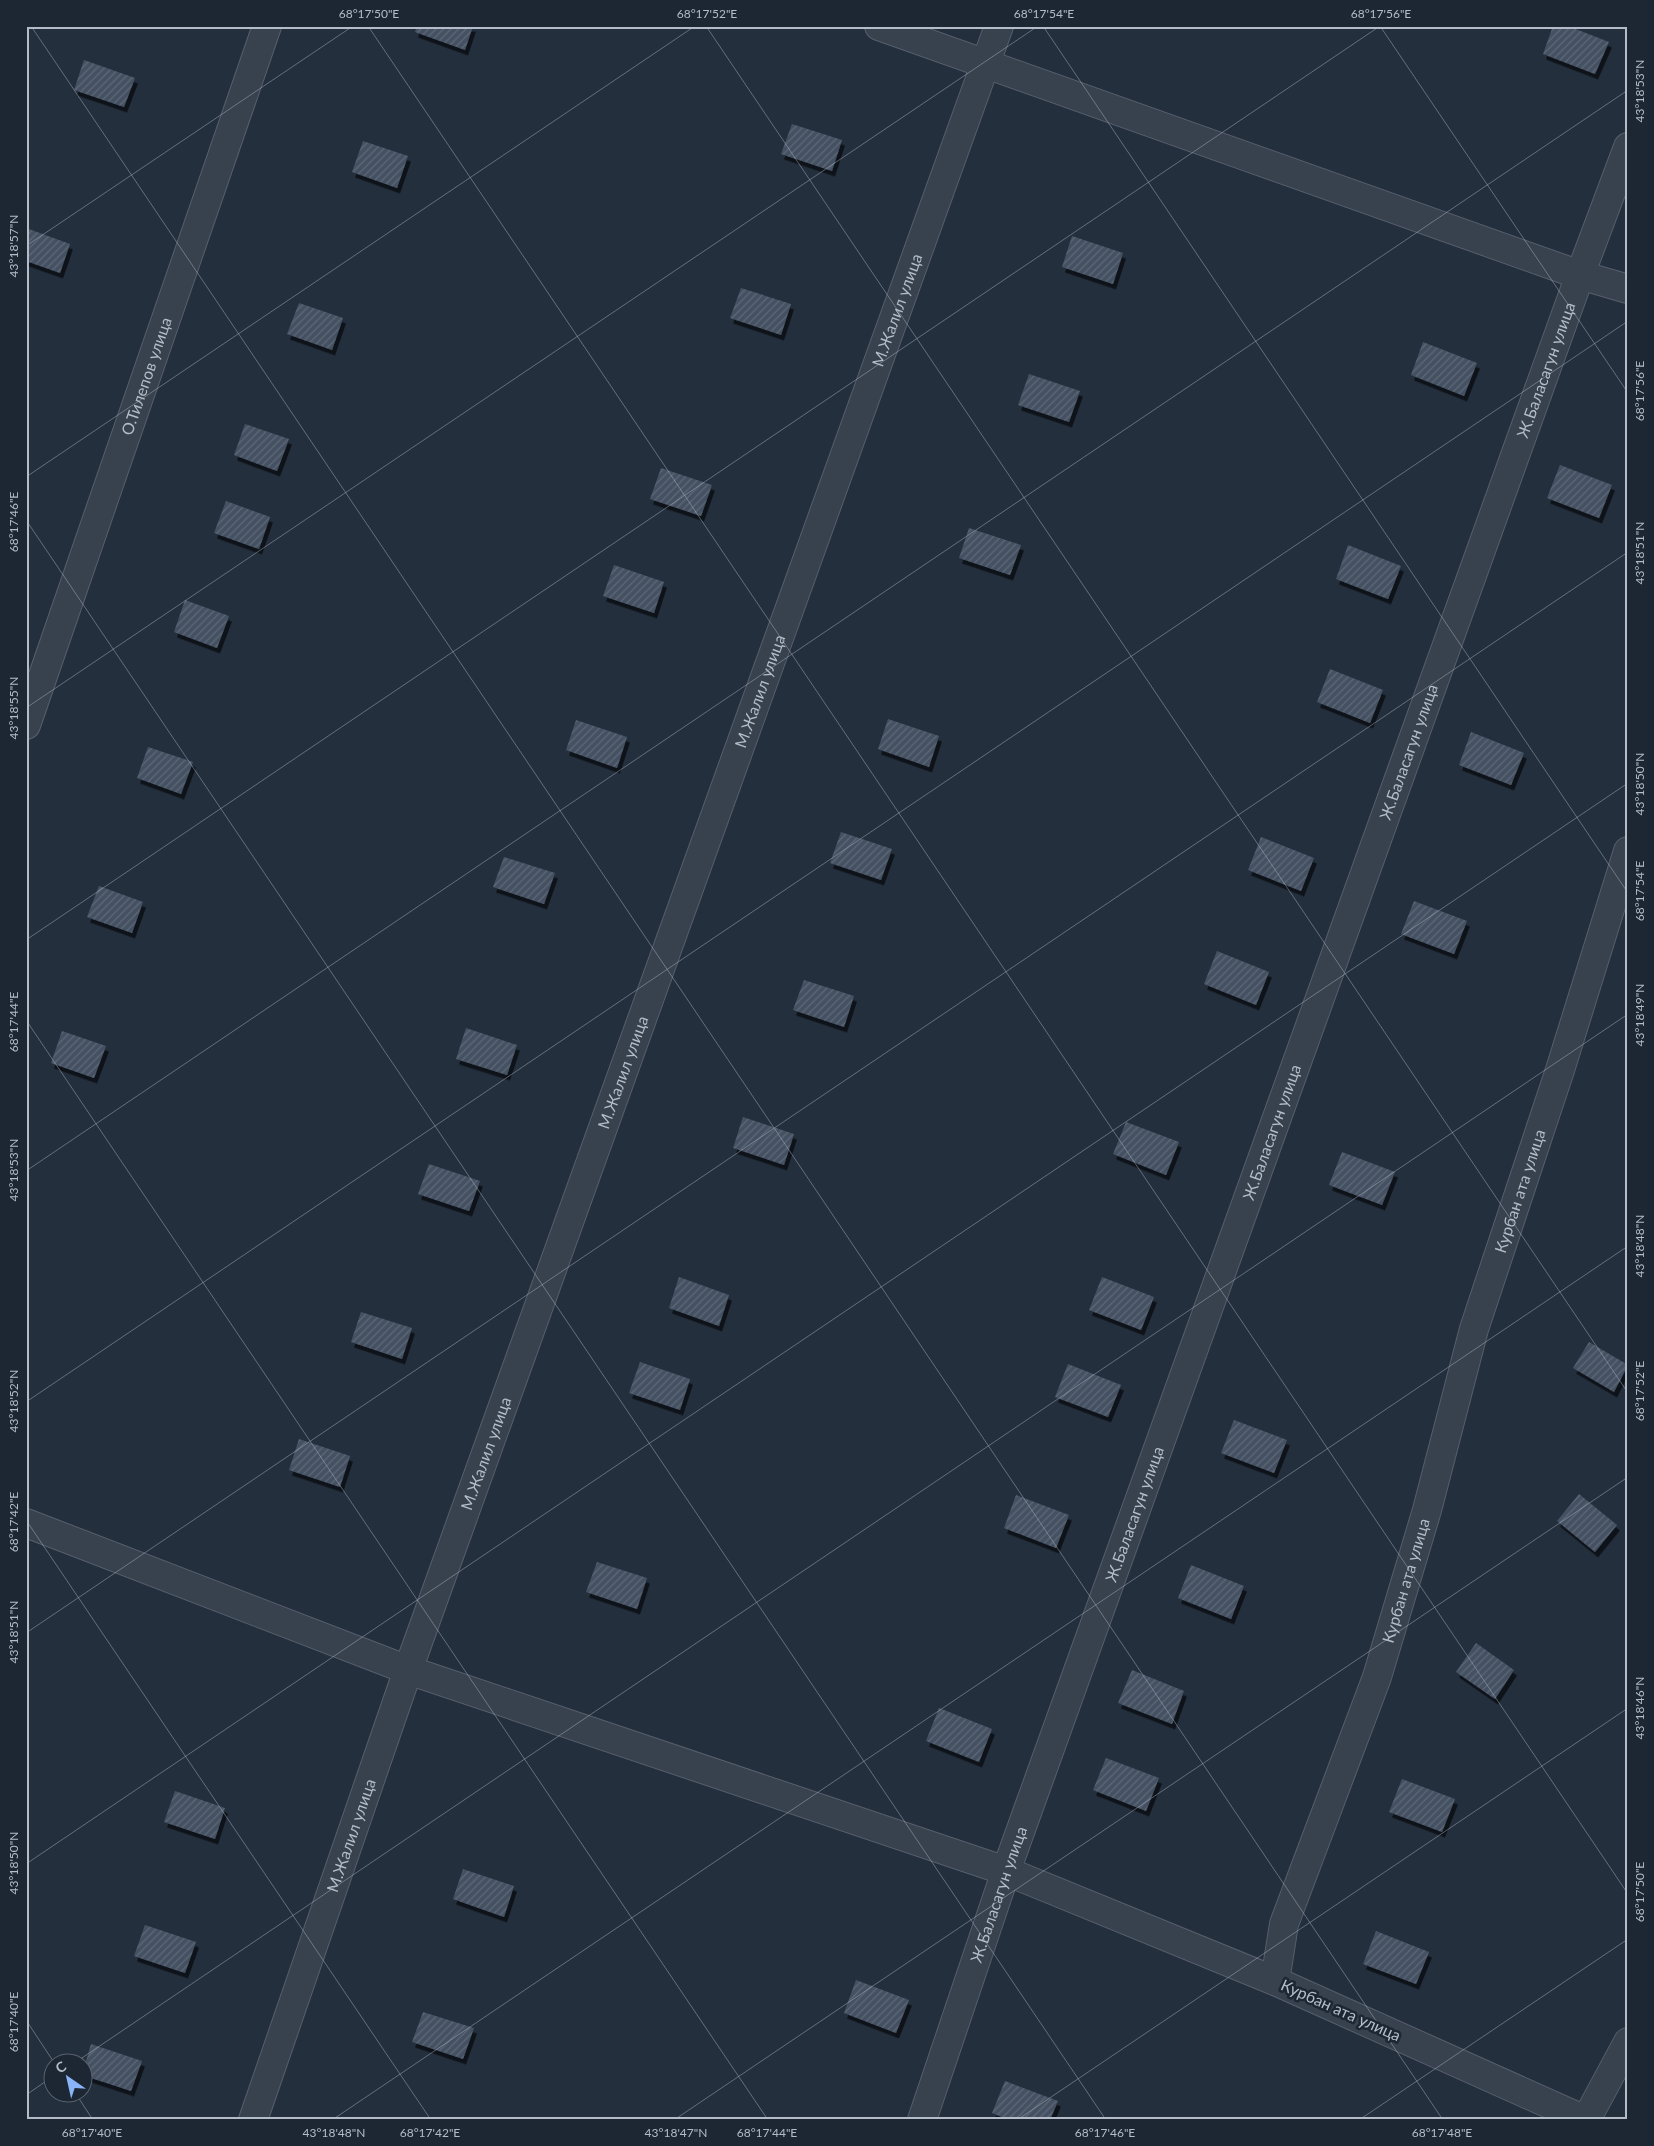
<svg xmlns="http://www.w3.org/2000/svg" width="1654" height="2146" font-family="Lato,sans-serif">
<defs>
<pattern id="building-hatch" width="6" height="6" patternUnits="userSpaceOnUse" patternTransform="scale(1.25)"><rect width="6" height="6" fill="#455162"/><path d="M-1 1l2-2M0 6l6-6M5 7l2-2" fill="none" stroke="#5d6877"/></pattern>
<filter id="shadow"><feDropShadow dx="3" dy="5.5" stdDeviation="0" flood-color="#0009"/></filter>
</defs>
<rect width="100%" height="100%" fill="#242f3e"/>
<g fill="url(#building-hatch)" filter="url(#shadow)">
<polygon points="417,26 473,26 465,50 415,32"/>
<polygon points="1553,26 1568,26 1609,42 1595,74 1543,54"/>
<polygon points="84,60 135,78 124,107 74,90"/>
<polygon points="792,124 842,140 832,171 781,154"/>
<polygon points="363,141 408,156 397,188 352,172"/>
<polygon points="26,228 70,244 60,273 26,261"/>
<polygon points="1072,236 1123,253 1113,284 1062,267"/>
<polygon points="741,288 791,304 781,335 730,318"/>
<polygon points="299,303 343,318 332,350 287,334"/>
<polygon points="1423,342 1477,363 1464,396 1411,375"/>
<polygon points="1029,374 1080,391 1069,422 1018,405"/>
<polygon points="245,424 289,439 277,471 234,455"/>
<polygon points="1560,465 1612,485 1599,518 1547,498"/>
<polygon points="661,468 712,485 701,516 650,499"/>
<polygon points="226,501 270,517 259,549 214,533"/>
<polygon points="969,528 1021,545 1010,575 959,558"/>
<polygon points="1348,545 1401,566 1388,599 1336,579"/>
<polygon points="614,565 664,582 654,613 603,596"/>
<polygon points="185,600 229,616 217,648 174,632"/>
<polygon points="1330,669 1383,690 1370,723 1317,702"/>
<polygon points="888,719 939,736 929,767 878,749"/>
<polygon points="576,720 627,737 617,768 566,750"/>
<polygon points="1471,732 1524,753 1511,785 1459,765"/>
<polygon points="148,747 193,762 181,794 137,778"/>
<polygon points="841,832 892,849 881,880 830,863"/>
<polygon points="1261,837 1314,858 1301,891 1248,870"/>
<polygon points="504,857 555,873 544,904 493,887"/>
<polygon points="99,886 143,902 132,933 87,917"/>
<polygon points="1414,901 1467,921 1454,954 1401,934"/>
<polygon points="1217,951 1269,972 1256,1005 1204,984"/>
<polygon points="804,980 854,996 844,1027 793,1010"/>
<polygon points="466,1028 517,1045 507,1075 456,1059"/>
<polygon points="62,1031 106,1046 94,1078 51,1063"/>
<polygon points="743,1117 794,1134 784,1165 733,1148"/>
<polygon points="1126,1122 1179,1142 1166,1175 1113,1154"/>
<polygon points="1342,1152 1395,1172 1382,1205 1329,1185"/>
<polygon points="429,1164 480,1181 469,1211 418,1194"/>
<polygon points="679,1277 729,1295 719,1326 669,1308"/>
<polygon points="1102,1277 1154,1297 1141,1330 1089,1310"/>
<polygon points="361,1312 412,1328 402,1359 351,1342"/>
<polygon points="1589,1342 1628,1365 1614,1392 1573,1368"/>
<polygon points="640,1362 690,1379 680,1410 629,1393"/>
<polygon points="1068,1364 1121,1385 1108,1417 1055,1397"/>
<polygon points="1234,1420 1287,1440 1274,1473 1221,1453"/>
<polygon points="299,1439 350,1456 340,1487 289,1470"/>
<polygon points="1579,1494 1617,1525 1595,1552 1557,1521"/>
<polygon points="1016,1495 1069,1515 1056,1548 1004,1528"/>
<polygon points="597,1562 647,1578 637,1609 586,1592"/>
<polygon points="1191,1565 1244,1586 1231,1619 1178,1598"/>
<polygon points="1476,1643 1514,1670 1495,1699 1456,1672"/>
<polygon points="1132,1670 1184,1691 1172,1724 1118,1703"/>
<polygon points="939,1708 992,1729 979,1762 926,1741"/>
<polygon points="1106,1758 1159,1778 1146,1811 1093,1790"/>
<polygon points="1402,1779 1455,1799 1442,1832 1389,1812"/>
<polygon points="175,1791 225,1808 215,1839 164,1822"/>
<polygon points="463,1869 514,1886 504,1917 453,1899"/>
<polygon points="145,1925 196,1942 185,1973 134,1956"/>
<polygon points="1376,1931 1429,1952 1416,1984 1363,1964"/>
<polygon points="856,1980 909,2000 896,2033 844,2013"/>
<polygon points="423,2012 474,2028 463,2059 412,2042"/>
<polygon points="91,2044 142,2061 131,2091 82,2075"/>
<polygon points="1005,2081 1058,2101 1050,2120 1009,2120 992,2113"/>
</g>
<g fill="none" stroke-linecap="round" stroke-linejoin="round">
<g stroke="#565f6c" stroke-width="30">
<g id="minor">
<polyline points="879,26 1580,275 1628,289"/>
<path id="s1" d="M26 725 267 26"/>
<polyline points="26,1523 408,1670 1006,1871 1275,1981"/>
<path id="s2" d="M253 2120 408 1670 999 26"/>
<path id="s3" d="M922 2120 1006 1871 1580 275 1628 147"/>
<path id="s4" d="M1585 2120 1275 1981 1284 1924 1377 1677 1427 1510 1474 1329 1560 1070 1628 851"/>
<polyline points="1586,2120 1628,2042"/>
</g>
</g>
<use href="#minor" stroke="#38414e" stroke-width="28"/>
</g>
<path fill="none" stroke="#b4bcc9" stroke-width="1" stroke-opacity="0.45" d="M31 26 1443 2120M368 26 1628 1894M706 26 1628 1393M1043 26 1628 893M1380 26 1628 393M26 246 353 26M26 477 695 26M26 520 1106 2120M26 708 1038 26M26 940 1380 26M26 1020 768 2120M26 1171 1628 90M26 1402 1628 321M26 1520 431 2120M26 1633 1628 552M26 1864 1628 783M26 2020 55 2064M73 2064 1628 1014M76 2094 93 2120M26 2095 52 2077M332 2120 1628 1246M674 2120 1628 1477M1017 2120 1628 1708M1359 2120 1628 1939"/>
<g text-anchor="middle" stroke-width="5" stroke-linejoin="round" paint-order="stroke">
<g font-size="16" fill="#b4bcc9" stroke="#1d2633">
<text dy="6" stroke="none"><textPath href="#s2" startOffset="1921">М.Жалил улица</textPath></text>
<text dy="6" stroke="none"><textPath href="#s3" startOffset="1858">Ж.Баласагун улица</textPath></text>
<text dy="6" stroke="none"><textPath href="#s1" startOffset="369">О.Тилепов улица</textPath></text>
<text dy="6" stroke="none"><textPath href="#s2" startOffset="1516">М.Жалил улица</textPath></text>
<text dy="6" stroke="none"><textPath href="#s3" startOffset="1452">Ж.Баласагун улица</textPath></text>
<text dy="6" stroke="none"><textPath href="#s2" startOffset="1111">М.Жалил улица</textPath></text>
<text dy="6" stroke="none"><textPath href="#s3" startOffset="1048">Ж.Баласагун улица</textPath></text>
<text dy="6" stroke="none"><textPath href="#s4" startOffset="1168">Курбан ата улица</textPath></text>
<text dy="6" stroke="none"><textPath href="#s2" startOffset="706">М.Жалил улица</textPath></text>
<text dy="6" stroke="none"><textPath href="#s3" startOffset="642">Ж.Баласагун улица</textPath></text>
<text dy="6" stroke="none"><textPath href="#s4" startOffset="762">Курбан ата улица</textPath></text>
<text dy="6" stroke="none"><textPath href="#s2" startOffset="301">М.Жалил улица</textPath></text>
<text dy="6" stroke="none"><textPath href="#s3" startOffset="238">Ж.Баласагун улица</textPath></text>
<text transform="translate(1341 2010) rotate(24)" y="6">Курбан ата улица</text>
</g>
</g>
<rect width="1654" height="2146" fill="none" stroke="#1d2633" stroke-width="55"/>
<g transform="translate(68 2078) rotate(326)"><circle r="24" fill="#1d2633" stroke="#59626f"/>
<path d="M0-4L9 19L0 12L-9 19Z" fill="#8ab4f8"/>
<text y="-8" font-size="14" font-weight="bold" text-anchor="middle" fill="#b4bcc9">С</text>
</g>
<rect x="28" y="28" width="1598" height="2090" fill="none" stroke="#b4bcc9" stroke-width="2"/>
<g font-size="12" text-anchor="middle" fill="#b4bcc9">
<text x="369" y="18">68°17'50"E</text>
<text x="707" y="18">68°17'52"E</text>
<text x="1044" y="18">68°17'54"E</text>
<text x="1381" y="18">68°17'56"E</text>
<text transform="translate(1640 91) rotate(-90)" y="4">43°18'53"N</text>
<text transform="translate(14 246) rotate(-90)" y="4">43°18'57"N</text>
<text transform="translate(1640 391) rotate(-90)" y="4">68°17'56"E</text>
<text transform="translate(14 522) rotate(-90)" y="4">68°17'46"E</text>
<text transform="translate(1640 553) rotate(-90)" y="4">43°18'51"N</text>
<text transform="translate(14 708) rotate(-90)" y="4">43°18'55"N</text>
<text transform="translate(1640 784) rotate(-90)" y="4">43°18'50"N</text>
<text transform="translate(1640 891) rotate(-90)" y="4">68°17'54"E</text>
<text transform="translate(1640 1015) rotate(-90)" y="4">43°18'49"N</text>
<text transform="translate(14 1022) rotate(-90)" y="4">68°17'44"E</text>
<text transform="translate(14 1170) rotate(-90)" y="4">43°18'53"N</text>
<text transform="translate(1640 1246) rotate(-90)" y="4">43°18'48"N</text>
<text transform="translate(1640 1391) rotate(-90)" y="4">68°17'52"E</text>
<text transform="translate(14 1401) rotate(-90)" y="4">43°18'52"N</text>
<text transform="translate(14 1522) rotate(-90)" y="4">68°17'42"E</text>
<text transform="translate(14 1632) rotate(-90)" y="4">43°18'51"N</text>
<text transform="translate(1640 1708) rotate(-90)" y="4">43°18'46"N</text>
<text transform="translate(14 1863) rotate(-90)" y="4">43°18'50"N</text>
<text transform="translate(1640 1892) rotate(-90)" y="4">68°17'50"E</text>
<text transform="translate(14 2022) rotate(-90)" y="4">68°17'40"E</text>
<text x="92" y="2137">68°17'40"E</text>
<text x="334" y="2137">43°18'48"N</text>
<text x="430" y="2137">68°17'42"E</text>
<text x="676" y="2137">43°18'47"N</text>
<text x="767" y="2137">68°17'44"E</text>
<text x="1105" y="2137">68°17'46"E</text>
<text x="1442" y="2137">68°17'48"E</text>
</g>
</svg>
